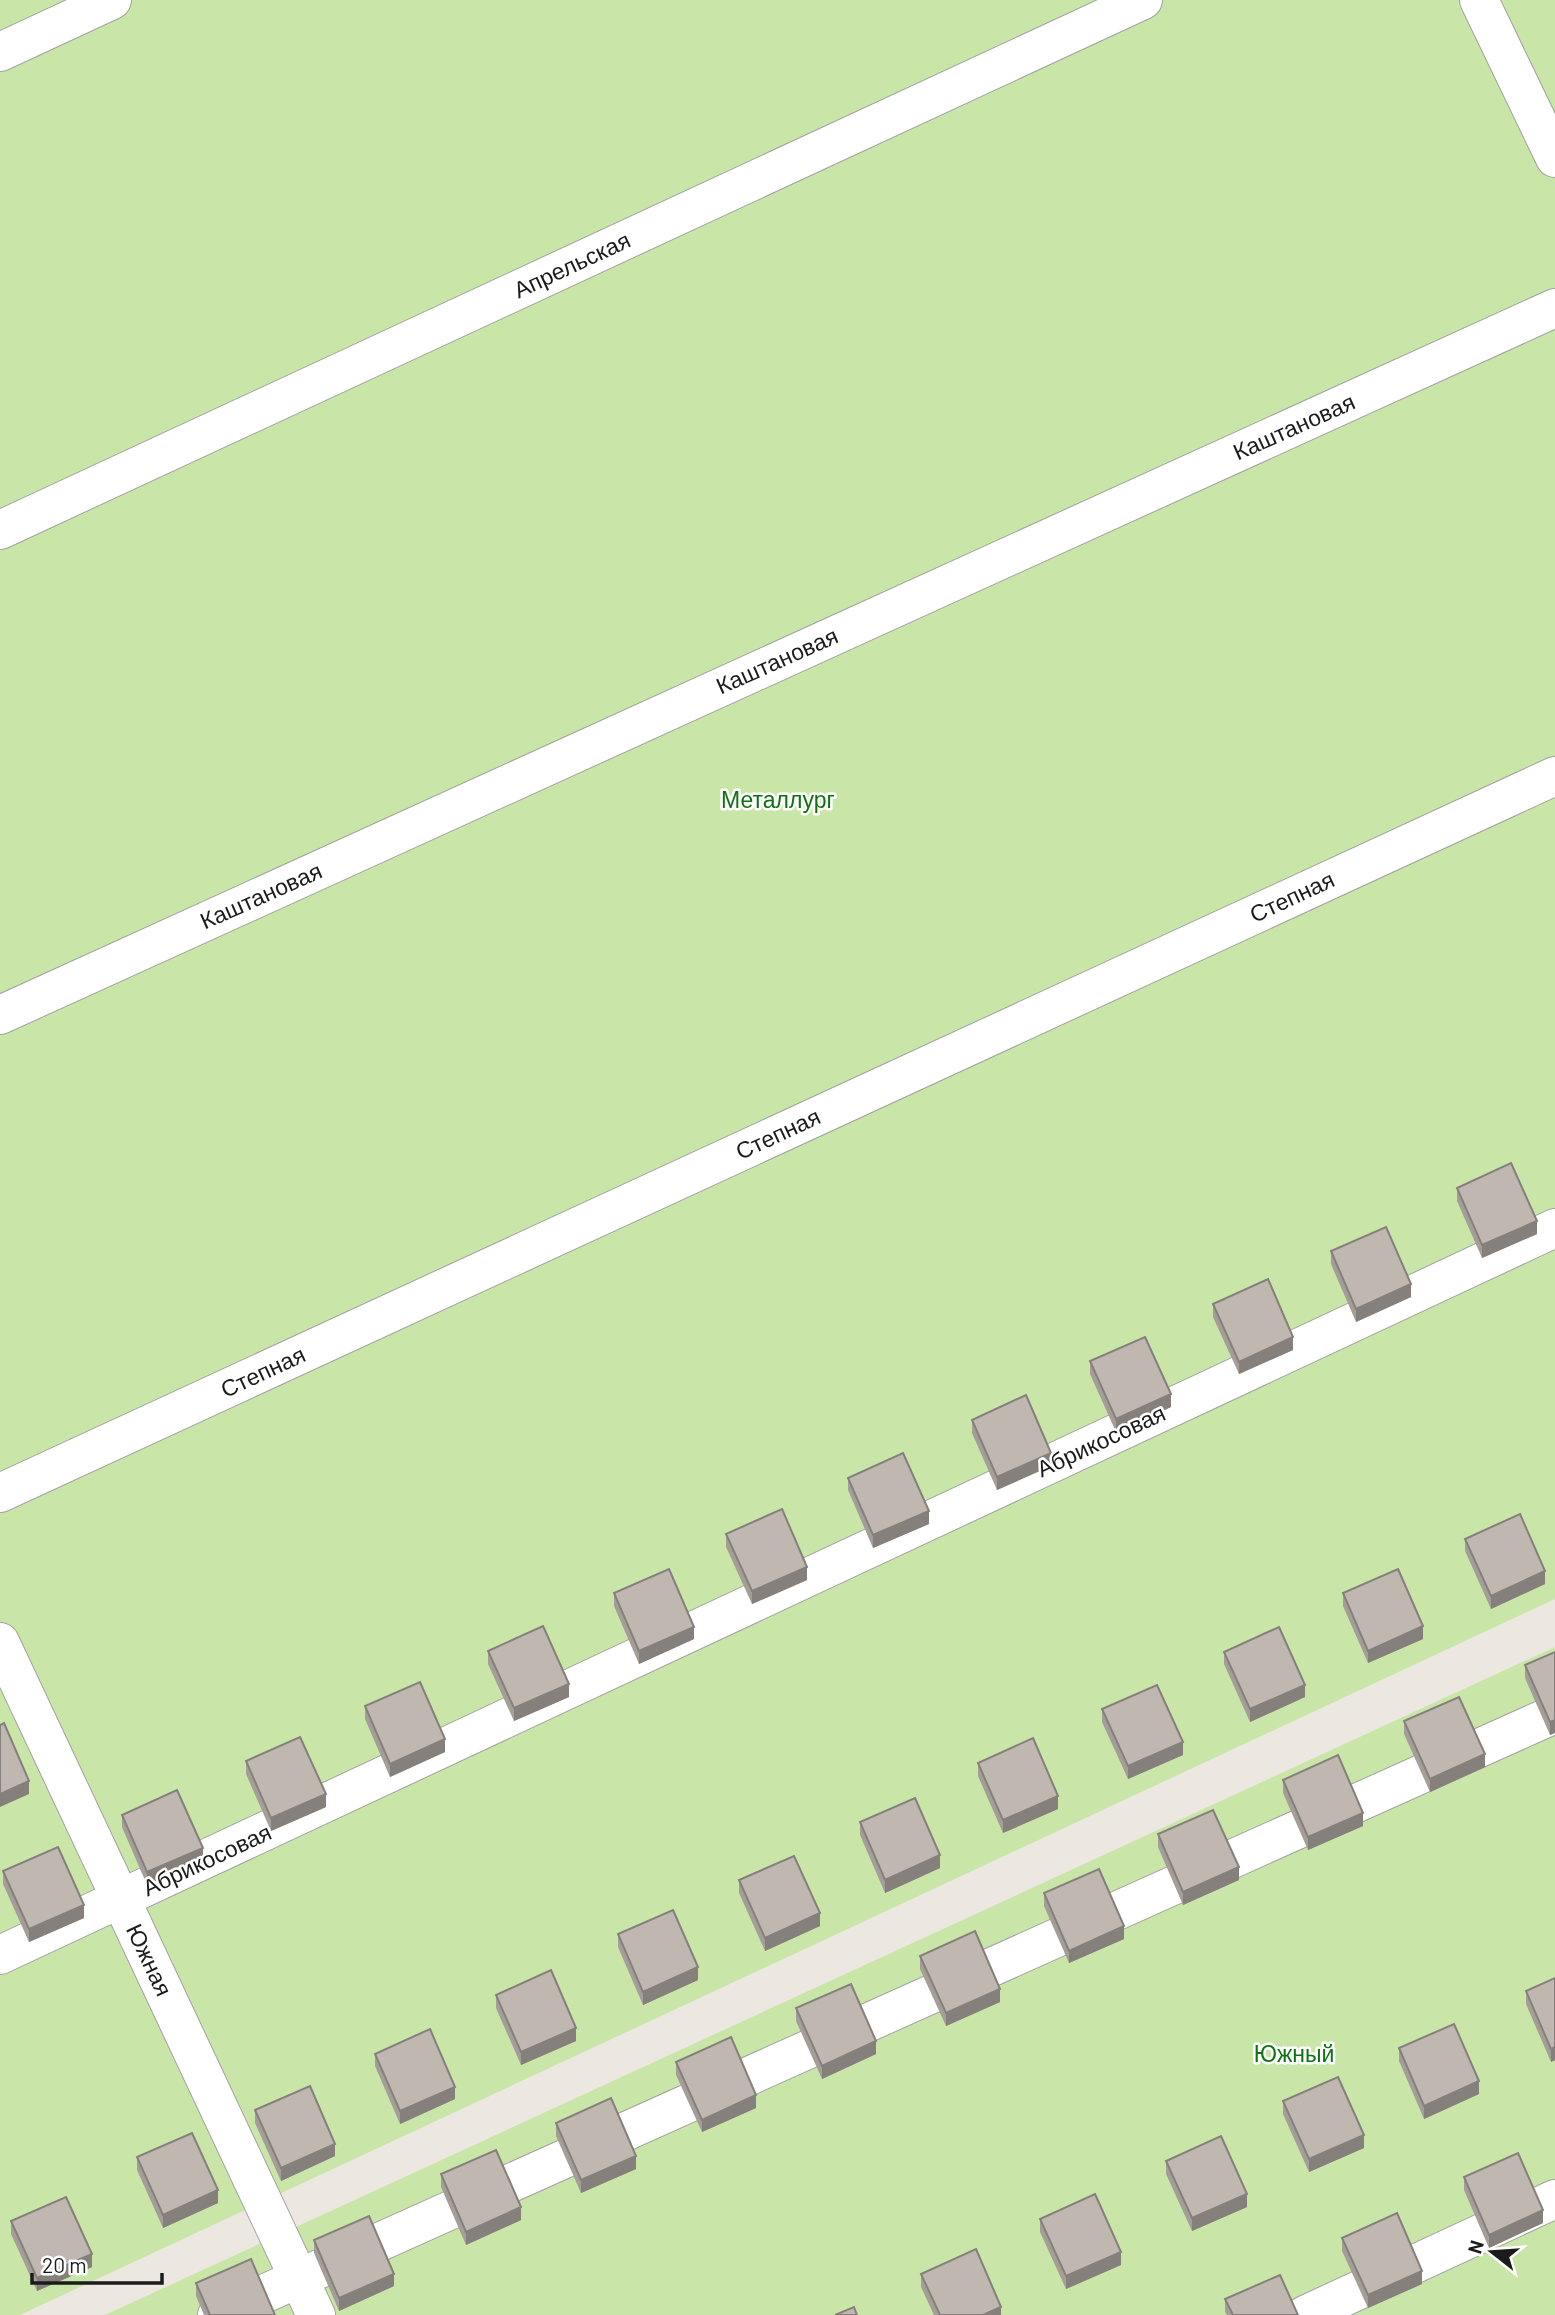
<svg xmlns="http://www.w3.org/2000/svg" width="1555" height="2315" font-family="Barlow,sans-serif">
<rect width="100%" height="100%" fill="#ece8e1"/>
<g fill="#cae5a8">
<polygon points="0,0 1555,0 1555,1599 20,2315 0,2315"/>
<polygon points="1555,1647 1555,2315 105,2315"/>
</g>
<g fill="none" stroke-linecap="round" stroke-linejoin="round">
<g stroke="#a2a2a2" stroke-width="40">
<g id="minor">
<polyline points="1479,0 1555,158"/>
<polyline points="0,52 112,0"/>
<polyline points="0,530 1143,0"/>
<polyline points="0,1015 1555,308"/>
<polyline points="0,1493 1555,776"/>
<polyline points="0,1642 316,2315"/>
<polyline points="0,1955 1555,1228"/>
<polyline points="217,2315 1555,1714"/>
<polyline points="1305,2315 1555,2199"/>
</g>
</g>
<use href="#minor" stroke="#fff" stroke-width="38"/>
</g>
<g fill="#a59d98">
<polygon points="1457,1188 1537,1234 1482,1258 1457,1201"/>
<polygon points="1331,1251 1411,1297 1356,1322 1331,1264"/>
<polygon points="1213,1304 1293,1350 1239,1374 1213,1317"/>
<polygon points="1090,1361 1171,1407 1116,1432 1090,1374"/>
<polygon points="972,1420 1051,1466 997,1490 972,1433"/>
<polygon points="848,1478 929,1524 873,1548 848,1490"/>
<polygon points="726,1534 807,1580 752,1604 726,1547"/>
<polygon points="1465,1539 1545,1584 1491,1609 1465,1551"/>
<polygon points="614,1593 694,1639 639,1664 614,1606"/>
<polygon points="1343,1593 1423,1639 1368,1663 1343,1606"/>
<polygon points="488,1651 569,1697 514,1721 488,1664"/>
<polygon points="1224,1652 1305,1697 1250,1722 1224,1664"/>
<polygon points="1555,1652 1555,1733 1550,1735 1525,1678 1525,1665"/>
<polygon points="365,1706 445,1752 390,1777 365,1719"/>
<polygon points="1102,1709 1183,1755 1128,1779 1102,1722"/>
<polygon points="1404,1721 1485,1767 1430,1792 1404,1734"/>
<polygon points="246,1761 326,1807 271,1831 246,1774"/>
<polygon points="978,1763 1058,1809 1003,1833 978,1776"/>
<polygon points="1283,1780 1363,1826 1308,1850 1283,1793"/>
<polygon points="122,1815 203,1861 147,1885 122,1827"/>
<polygon points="860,1822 940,1868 885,1893 860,1835"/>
<polygon points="1158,1834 1239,1880 1183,1905 1158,1847"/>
<polygon points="3,1871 84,1918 29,1942 3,1884"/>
<polygon points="739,1880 820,1926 765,1951 739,1893"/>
<polygon points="1044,1893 1124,1939 1069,1963 1044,1906"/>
<polygon points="618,1934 698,1980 643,2005 618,1947"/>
<polygon points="920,1956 1000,2002 946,2026 920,1969"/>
<polygon points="1555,1978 1555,2060 1551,2062 1526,2004 1526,1991"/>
<polygon points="496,1995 576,2041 521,2065 496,2008"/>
<polygon points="796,2008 876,2054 822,2079 796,2021"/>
<polygon points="1399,2048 1479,2094 1424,2119 1399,2061"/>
<polygon points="375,2054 455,2099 400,2124 375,2066"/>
<polygon points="676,2062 756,2108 702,2132 676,2075"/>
<polygon points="1283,2101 1364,2148 1309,2172 1283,2114"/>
<polygon points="255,2110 335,2156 281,2181 255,2123"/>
<polygon points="556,2123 636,2169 581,2193 556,2136"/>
<polygon points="137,2157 218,2203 163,2228 137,2170"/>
<polygon points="1166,2161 1247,2207 1192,2231 1166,2174"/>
<polygon points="441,2174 521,2220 466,2245 441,2187"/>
<polygon points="1464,2177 1543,2223 1489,2248 1464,2190"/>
<polygon points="1040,2219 1121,2265 1066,2289 1040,2232"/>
<polygon points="11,2221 92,2267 37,2291 11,2234"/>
<polygon points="1342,2238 1422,2284 1368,2308 1342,2251"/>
<polygon points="314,2240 394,2286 339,2311 314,2253"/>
<polygon points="921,2274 1001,2315 934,2315 921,2287"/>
<polygon points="196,2283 275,2315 204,2315 196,2296"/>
<polygon points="1225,2299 1298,2315 1227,2315 1225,2312"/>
</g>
<g fill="#86807c">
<polygon points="1537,1221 1537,1234 1482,1258 1482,1245"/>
<polygon points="1411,1284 1411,1297 1356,1322 1356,1309"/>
<polygon points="1293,1337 1293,1350 1239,1374 1239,1362"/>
<polygon points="1171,1394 1171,1407 1116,1432 1116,1419"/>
<polygon points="1051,1453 1051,1466 997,1490 997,1477"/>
<polygon points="929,1511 929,1524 873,1548 873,1535"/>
<polygon points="807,1567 807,1580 752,1604 752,1591"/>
<polygon points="1545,1571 1545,1584 1491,1609 1491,1596"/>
<polygon points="1423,1626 1423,1639 1368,1663 1368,1651"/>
<polygon points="694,1627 694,1639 639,1664 639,1651"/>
<polygon points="569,1684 569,1697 514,1721 514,1708"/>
<polygon points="1305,1685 1305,1697 1250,1722 1250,1709"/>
<polygon points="1555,1720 1555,1733 1550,1735 1550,1722"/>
<polygon points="445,1739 445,1752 390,1777 390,1764"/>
<polygon points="1183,1742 1183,1755 1128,1779 1128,1766"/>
<polygon points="1485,1754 1485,1767 1430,1792 1430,1779"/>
<polygon points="29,1781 29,1794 0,1807 0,1794"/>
<polygon points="326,1794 326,1807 271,1831 271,1818"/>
<polygon points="1058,1796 1058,1809 1003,1833 1003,1820"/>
<polygon points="1363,1813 1363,1826 1308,1850 1308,1837"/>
<polygon points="203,1848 203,1861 147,1885 147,1872"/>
<polygon points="940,1855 940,1868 885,1893 885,1880"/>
<polygon points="1239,1867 1239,1880 1183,1905 1183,1892"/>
<polygon points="84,1905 84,1918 29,1942 29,1929"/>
<polygon points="820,1913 820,1926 765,1951 765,1938"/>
<polygon points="1124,1926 1124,1939 1069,1963 1069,1951"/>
<polygon points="698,1967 698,1980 643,2005 643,1992"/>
<polygon points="1000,1989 1000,2002 946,2026 946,2013"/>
<polygon points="576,2028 576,2041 521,2065 521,2052"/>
<polygon points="876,2041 876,2054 822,2079 822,2066"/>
<polygon points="1555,2047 1555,2060 1551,2062 1551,2049"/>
<polygon points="1479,2081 1479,2094 1424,2119 1424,2106"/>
<polygon points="455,2087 455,2099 400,2124 400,2111"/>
<polygon points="756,2095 756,2108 702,2132 702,2120"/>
<polygon points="1364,2135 1364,2148 1309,2172 1309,2159"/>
<polygon points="335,2144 335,2156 281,2181 281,2168"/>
<polygon points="636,2156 636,2169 581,2193 581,2180"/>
<polygon points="218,2190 218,2203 163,2228 163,2215"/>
<polygon points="1247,2194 1247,2207 1192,2231 1192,2218"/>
<polygon points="521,2207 521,2220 466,2245 466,2232"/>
<polygon points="1543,2210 1543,2223 1489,2248 1489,2235"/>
<polygon points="1121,2252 1121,2265 1066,2289 1066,2276"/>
<polygon points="92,2254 92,2267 37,2291 37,2278"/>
<polygon points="1422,2271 1422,2284 1368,2308 1368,2295"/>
<polygon points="394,2274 394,2286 339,2311 339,2298"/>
<polygon points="1001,2307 1001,2315 983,2315"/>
</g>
<g fill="#c0b7b1" stroke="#86807c" stroke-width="2">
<polygon points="1511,1163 1537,1221 1482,1245 1457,1188"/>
<polygon points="1386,1227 1411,1284 1356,1309 1331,1251"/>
<polygon points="1268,1279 1293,1337 1239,1362 1213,1304"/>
<polygon points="1145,1337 1171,1394 1116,1419 1090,1361"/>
<polygon points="1026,1395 1051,1453 997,1477 972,1420"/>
<polygon points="903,1453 929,1511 873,1535 848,1478"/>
<polygon points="782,1509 807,1567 752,1591 726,1534"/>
<polygon points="1520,1514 1545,1571 1491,1596 1465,1539"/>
<polygon points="669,1569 694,1627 639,1651 614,1593"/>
<polygon points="1398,1569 1423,1626 1368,1651 1343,1593"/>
<polygon points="543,1626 569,1684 514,1708 488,1651"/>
<polygon points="1279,1627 1305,1685 1250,1709 1224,1652"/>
<polygon points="1555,1652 1555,1720 1550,1722 1525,1665"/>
<polygon points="420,1682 445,1739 390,1764 365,1706"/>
<polygon points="1157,1685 1183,1742 1128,1766 1102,1709"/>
<polygon points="1459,1697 1485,1754 1430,1779 1404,1721"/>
<polygon points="4,1723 29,1781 0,1794 0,1725"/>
<polygon points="300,1737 326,1794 271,1818 246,1761"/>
<polygon points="1033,1738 1058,1796 1003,1820 978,1763"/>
<polygon points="1338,1755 1363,1813 1308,1837 1283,1780"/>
<polygon points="177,1790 203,1848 147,1872 122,1815"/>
<polygon points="915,1798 940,1855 885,1880 860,1822"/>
<polygon points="1213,1810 1239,1867 1183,1892 1158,1834"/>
<polygon points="58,1847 84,1905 29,1929 3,1871"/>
<polygon points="794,1856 820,1913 765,1938 739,1880"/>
<polygon points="1099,1869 1124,1926 1069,1951 1044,1893"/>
<polygon points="673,1910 698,1967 643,1992 618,1934"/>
<polygon points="975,1931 1000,1989 946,2013 920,1956"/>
<polygon points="551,1970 576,2028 521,2052 496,1995"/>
<polygon points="1555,1978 1555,2047 1551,2049 1526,1991"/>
<polygon points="851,1984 876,2041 822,2066 796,2008"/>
<polygon points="1454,2024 1479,2081 1424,2106 1399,2048"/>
<polygon points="430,2029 455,2087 400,2111 375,2054"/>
<polygon points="731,2037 756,2095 702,2120 676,2062"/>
<polygon points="1338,2077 1364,2135 1309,2159 1283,2101"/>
<polygon points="310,2086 335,2144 281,2168 255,2110"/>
<polygon points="611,2098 636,2156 581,2180 556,2123"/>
<polygon points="192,2133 218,2190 163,2215 137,2157"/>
<polygon points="1221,2136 1247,2194 1192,2218 1166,2161"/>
<polygon points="496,2150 521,2207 466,2232 441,2174"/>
<polygon points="1518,2153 1543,2210 1489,2235 1464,2177"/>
<polygon points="1095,2194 1121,2252 1066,2276 1040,2219"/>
<polygon points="66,2197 92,2254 37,2278 11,2221"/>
<polygon points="1397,2213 1422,2271 1368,2295 1342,2238"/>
<polygon points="369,2216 394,2274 339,2298 314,2240"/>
<polygon points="976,2249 1001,2307 983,2315 940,2315 921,2274"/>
<polygon points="251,2259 275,2315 210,2315 196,2283"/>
<polygon points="1280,2275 1298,2315 1233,2315 1225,2299"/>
<polygon points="854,2307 857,2315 835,2315"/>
</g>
<g text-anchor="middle" stroke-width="5" stroke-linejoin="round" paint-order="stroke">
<g font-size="23" fill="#1b1b1b" stroke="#fff">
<text transform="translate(572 265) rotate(-25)" y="8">Апрельская</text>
<text transform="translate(1294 427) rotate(-24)" y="8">Каштановая</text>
<text transform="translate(777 661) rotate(-24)" y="8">Каштановая</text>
<text transform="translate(261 896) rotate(-24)" y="8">Каштановая</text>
<text transform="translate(1292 897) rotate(-25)" y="8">Степная</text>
<text transform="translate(778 1134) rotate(-25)" y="8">Степная</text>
<text transform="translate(263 1372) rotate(-25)" y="8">Степная</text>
<text transform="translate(1101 1441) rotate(-25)" y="8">Абрикосовая</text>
<text transform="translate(207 1860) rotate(-25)" y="8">Абрикосовая</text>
<text transform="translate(149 1960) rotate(65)" y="8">Южная</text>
</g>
<g font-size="23" fill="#107211" stroke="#fff">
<text x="778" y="808">Металлург</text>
<text x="1294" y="2062">Южный</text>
</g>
</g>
<g transform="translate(1492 2252) rotate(287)" stroke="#ffffff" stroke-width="5" paint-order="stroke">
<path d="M0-5L12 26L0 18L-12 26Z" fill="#1b1b1b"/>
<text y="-10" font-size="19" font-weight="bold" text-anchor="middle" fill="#1b1b1b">N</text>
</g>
<path d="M32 2273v10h130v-10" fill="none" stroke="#1b1b1b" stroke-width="3.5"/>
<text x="42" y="2273" font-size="21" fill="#1b1b1b" stroke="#ffffff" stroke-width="5" paint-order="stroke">20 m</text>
</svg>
